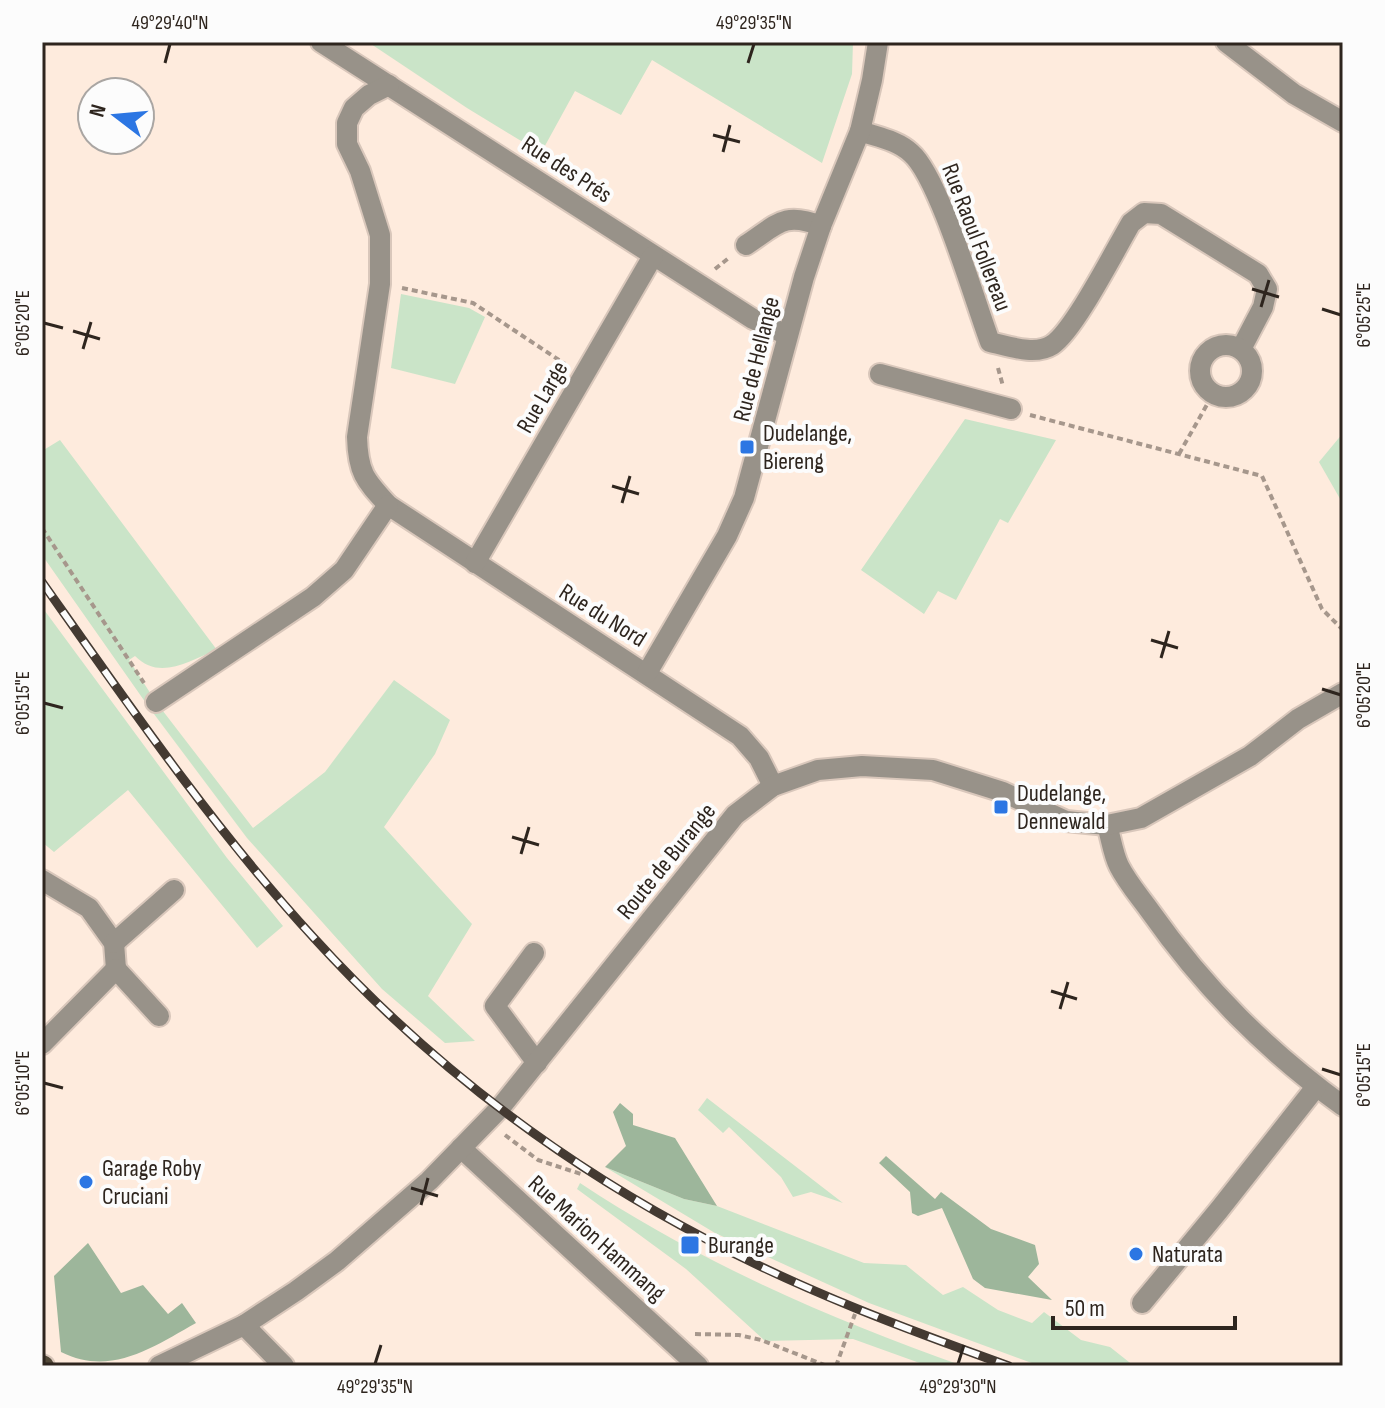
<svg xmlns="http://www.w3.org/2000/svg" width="1385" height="1408" font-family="'Sofia Sans Condensed',sans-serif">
<rect width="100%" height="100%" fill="#feebdd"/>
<g fill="#cae4c8">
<polygon points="368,42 853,42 852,74 822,163 652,60 621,115 575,91 541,153 467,108"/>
<polygon points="401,294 469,308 485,317 455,384 391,368"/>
<polygon points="965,419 1056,440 1008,523 1000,519 956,600 938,591 924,614 861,570"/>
<polygon points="1343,433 1343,504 1319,462"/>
<path d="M60 440 217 650C188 661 160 681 135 656L129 660 156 702 253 828 325 772 394 680 450 720 435 754 384 827 472 924 428 996 475 1041 445 1043 382 989 247 838 148 706 42 555V451Z"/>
<polygon points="42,607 227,858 283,926 257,948 128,790 54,852 42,842"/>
<polygon points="707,1098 843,1203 811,1192 793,1197 781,1177 729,1127 723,1133 698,1110"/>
<polygon points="605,1167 684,1199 717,1206 864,1263 906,1265 943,1295 963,1287 998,1310 1032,1323 1044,1312 1081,1340 1110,1347 1134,1366 1040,1366 869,1303 715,1233"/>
<path d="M580 1183C701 1263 828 1318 963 1366H928L853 1339 765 1341 686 1269 577 1189Z"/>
</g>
<g fill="#9db69b">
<polygon points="620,1103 633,1114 633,1125 675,1138 717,1206 684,1199 605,1167 626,1146 613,1112"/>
<polygon points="886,1156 935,1199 941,1192 991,1229 1035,1245 1039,1264 1028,1277 1052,1300 985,1288 973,1279 942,1208 918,1216 912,1213 910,1192 879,1163"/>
<path d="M88 1243 121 1293 143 1285 168 1314 182 1303 196 1323C153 1347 111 1377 61 1352L54 1276Z"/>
</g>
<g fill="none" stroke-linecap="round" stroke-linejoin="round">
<g stroke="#d9c7bb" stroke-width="24">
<g id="minor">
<polyline points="321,42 753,319 787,335"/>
<polyline points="1226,42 1294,94 1343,122"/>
<path d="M389 85 369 95 354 108 347 123V144L360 171 380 235V284L357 437C358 473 365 480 388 505L740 736 759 758 773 786"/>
<path d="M860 131C877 137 897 140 911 153 939 177 975 302 990 342 1008 346 1035 356 1052 345 1074 331 1115 250 1131 223L1144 213 1161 214 1258 274 1267 289 1263 307 1241 349"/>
<path d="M746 245C777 225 783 211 821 226"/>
<circle cx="1226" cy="371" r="26"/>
<polyline points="880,374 1011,409"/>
<polyline points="475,563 653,256"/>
<polyline points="647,673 727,536 744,498 804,277 821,226 860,131 872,80 878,42"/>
<polyline points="156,702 313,597 344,570 388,505"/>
<path d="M1107 825C1111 838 1113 854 1119 866 1127 882 1140 897 1150 911 1205 989 1266 1050 1343 1106"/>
<polyline points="42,880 89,908 114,943 116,969"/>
<polyline points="114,943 174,890"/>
<polyline points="534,953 495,1006 537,1063"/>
<polyline points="42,1044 116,969 159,1016"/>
<polyline points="461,1148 698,1366"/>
<polyline points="1142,1303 1219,1210 1316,1087"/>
<polyline points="244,1325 284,1366"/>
<polyline points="159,1366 244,1325 296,1291 337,1261 429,1181 500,1108 735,815 773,786 818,770 862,766 933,770 1003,792 1066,821 1107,825 1141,818 1250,756 1298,719 1343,693"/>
</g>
</g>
<g stroke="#d9c7bb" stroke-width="24">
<polyline id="major" points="42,1365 44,1366"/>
</g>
<g stroke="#a6978c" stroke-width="4" stroke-dasharray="6 4" stroke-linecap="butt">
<polyline points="715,269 730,257"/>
<polyline points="402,288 473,303 565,364"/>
<polyline points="998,368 1003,386"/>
<polyline points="1030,415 1262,476 1322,609 1343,630"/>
<polyline points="1179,454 1213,394"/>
<polyline points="42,528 144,683"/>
<polyline points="505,1135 538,1160 584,1175"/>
<polyline points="695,1334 739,1335 761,1340 827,1366"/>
<polyline points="836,1366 855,1314"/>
</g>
<use href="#minor" stroke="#989289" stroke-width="20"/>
<use href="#major" stroke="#524837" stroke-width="20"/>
<g stroke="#443a32" stroke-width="9">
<path id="rail" d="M42 582C128 704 213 828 314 938 426 1061 560 1163 708 1240 804 1291 906 1329 1009 1366"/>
</g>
<use href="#rail" stroke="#fcfcfc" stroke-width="6" stroke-dasharray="18" stroke-linecap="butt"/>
</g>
<path fill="none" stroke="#2e251e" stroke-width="3" d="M165 63 170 44M748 63 754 44M713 135 740 142M723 152 730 125M1252 289 1279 297M1261 307 1269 280M1322 309 1341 315M44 323 63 328M73 331 100 339M83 349 91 322M612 486 639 494M622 503 630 476M1151 640 1178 648M1161 658 1169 631M1322 689 1341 695M44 703 63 708M512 837 539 845M521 854 529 827M1051 991 1077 999M1060 1009 1068 982M1322 1069 1341 1075M44 1083 63 1088M411 1188 438 1196M421 1205 428 1178M375 1364 381 1345M958 1364 964 1345"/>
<g fill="#2c76e3" stroke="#fcfcfc" stroke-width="3">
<rect x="739" y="439" width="16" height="16" rx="4"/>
<rect x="993" y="799" width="16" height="16" rx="4"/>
<circle cx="86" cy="1182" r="8"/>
<rect x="680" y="1235" width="20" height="20" rx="4"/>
<circle cx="1136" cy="1254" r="8"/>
</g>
<g text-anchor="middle" stroke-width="8" stroke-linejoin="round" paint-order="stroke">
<g font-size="24" fill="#2e251e" stroke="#fcfcfc">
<text transform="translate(567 169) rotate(33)" y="8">Rue des Prés</text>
<text transform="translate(977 237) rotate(69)" y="8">Rue Raoul Follereau</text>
<text transform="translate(756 359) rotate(-76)" y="8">Rue de Hellange</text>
<text transform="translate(542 397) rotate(-60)" y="8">Rue Large</text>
<text transform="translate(603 615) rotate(32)" y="8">Rue du Nord</text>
<text transform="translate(666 861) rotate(-51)" y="8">Route de Burange</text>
<text transform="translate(597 1238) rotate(42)" y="8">Rue Marion Hammang</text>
</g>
<g font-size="24" fill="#2e251e" stroke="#fcfcfc" text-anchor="start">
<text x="763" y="441">Dudelange,<tspan x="763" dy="28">Biereng</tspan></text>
<text x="1017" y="801">Dudelange,<tspan x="1017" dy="28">Dennewald</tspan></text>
<text x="102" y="1176">Garage Roby<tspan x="102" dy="28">Cruciani</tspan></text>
<text x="708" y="1253">Burange</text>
<text x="1152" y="1262">Naturata</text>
</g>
</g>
<rect width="1385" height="1408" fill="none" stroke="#fcfcfc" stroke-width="88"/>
<g transform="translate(116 116) rotate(286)"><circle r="38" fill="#fcfcfc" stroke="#aaa6a3" stroke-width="2"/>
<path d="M0-6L14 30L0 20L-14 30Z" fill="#2c76e3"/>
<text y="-12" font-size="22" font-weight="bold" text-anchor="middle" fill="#2e251e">N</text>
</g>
<path d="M1053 1316v12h182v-12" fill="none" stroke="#2e251e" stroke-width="4"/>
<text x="1065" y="1316" font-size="24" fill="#2e251e" stroke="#fcfcfc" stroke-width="6" paint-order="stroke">50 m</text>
<rect x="44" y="44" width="1297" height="1320" fill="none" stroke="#2e251e" stroke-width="3"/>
<g font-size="20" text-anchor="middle" fill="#2e251e">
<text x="170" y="29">49°29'40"N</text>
<text x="754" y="29">49°29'35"N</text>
<text transform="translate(1363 315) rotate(-90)" y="7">6°05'25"E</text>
<text transform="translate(22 323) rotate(-90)" y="7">6°05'20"E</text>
<text transform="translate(1363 695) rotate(-90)" y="7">6°05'20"E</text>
<text transform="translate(22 703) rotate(-90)" y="7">6°05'15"E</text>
<text transform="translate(1363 1075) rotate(-90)" y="7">6°05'15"E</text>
<text transform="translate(22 1083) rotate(-90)" y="7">6°05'10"E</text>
<text x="375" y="1393">49°29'35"N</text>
<text x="958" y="1393">49°29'30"N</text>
</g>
</svg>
